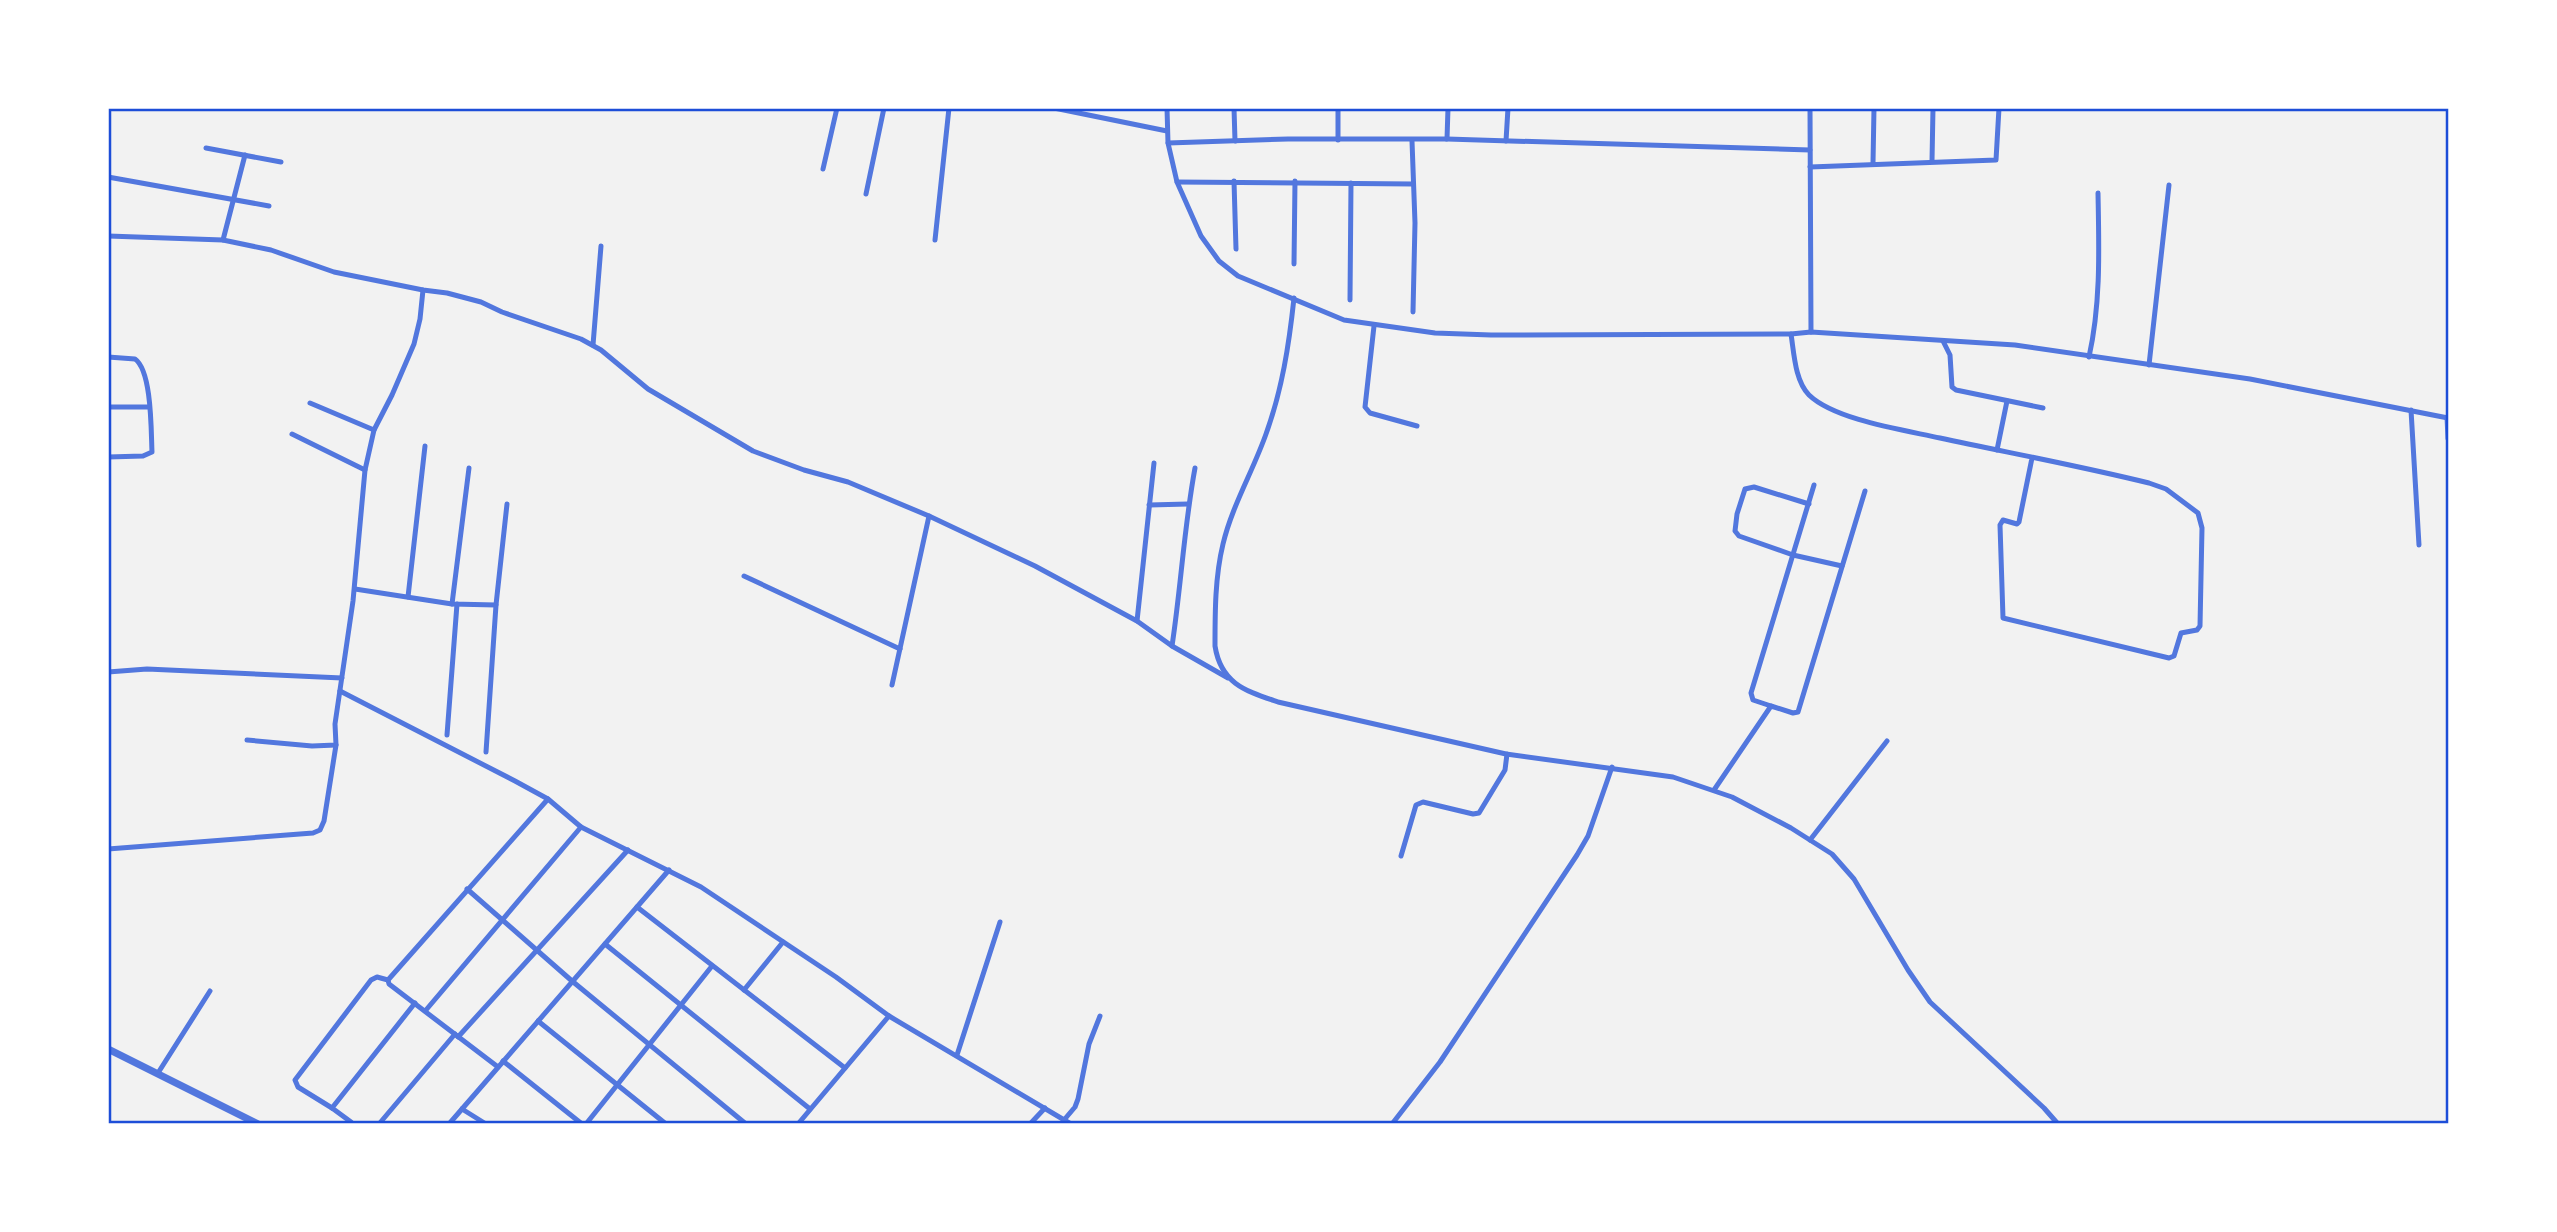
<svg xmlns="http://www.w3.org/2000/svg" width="2557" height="1232" font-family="Literata,serif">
<rect width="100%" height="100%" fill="#f2f2f2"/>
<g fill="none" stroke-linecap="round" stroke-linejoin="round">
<g stroke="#5277de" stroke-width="5">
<polyline points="1054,108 1167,131"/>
<polyline points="1167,108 1168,143 1177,182 1201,236 1219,261 1238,276 1344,320 1435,333 1491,335 1791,334 1811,332 2015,345 2250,379 2448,418"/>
<polyline points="1234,108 1235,141"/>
<polyline points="1810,108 1811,332"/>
<polyline points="1447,139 1448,108"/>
<polyline points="1338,140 1338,108"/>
<polyline points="1412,141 1415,223 1413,312"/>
<polyline points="1506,141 1508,108"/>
<polyline points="1168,143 1288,139 1447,139 1810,150"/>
<polyline points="206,148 281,162"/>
<polyline points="1932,161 1933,108"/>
<polyline points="1873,163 1874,108"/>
<polyline points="1810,167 1996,160 1999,108"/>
<polyline points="823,169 837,108"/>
<polyline points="108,177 269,206"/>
<polyline points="1234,181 1236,249"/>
<polyline points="1177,182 1413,184"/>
<polyline points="866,194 884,108"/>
<polyline points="108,236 223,240 271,250 334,272 423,290 447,293 481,302 502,312 581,339 601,350 648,389 753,451 804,470 848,482 929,516 1035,566 1137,621 1172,646 1228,678"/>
<polyline points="223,240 245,155"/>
<polyline points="935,240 949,108"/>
<polyline points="1294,264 1295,181"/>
<path d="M1294 298C1289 345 1282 390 1266 434 1253 471 1232 506 1223 544 1215 577 1215 612 1215 646 1221 684 1246 691 1278 702L1506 754 1673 777 1732 797 1791 828 1832 854 1854 879 1908 970 1930 1002 2044 1108 2058 1124"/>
<polyline points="1350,300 1351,183"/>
<polyline points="1374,326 1365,407 1370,413 1417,426"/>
<path d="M1791 334C1794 353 1795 381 1809 395 1835 420 1904 430 1940 438 2010 453 2080 466 2149 483L2166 489 2198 513 2202 528 2200 626 2197 630 2181 633 2174 656 2169 658 2003 618 2000 525 2003 520 2017 524 2019 522 2032 458"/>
<polyline points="1943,341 1950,355 1952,387 1956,390 2043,408"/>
<polyline points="593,345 601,246"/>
<path d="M108 357 135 359C152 371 151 431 152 452L143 456 108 457"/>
<path d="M2089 357C2101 303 2099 248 2098 193"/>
<polyline points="2149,365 2169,185"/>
<polyline points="310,403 374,430"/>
<polyline points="108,407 149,407"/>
<polyline points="2411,410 2419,545"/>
<polyline points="2447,417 2448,439"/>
<polyline points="292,434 365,470"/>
<polyline points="1997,450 2007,401"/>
<polyline points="1809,504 1754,487 1745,489 1737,514 1735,531 1739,536 1793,555 1842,566"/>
<polyline points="1149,505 1188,504"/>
<polyline points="744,576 900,649"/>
<polyline points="355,589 452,604 496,605"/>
<polyline points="408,597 425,446"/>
<polyline points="452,604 469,468"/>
<polyline points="1137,621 1154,463"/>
<path d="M1172 646C1181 587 1184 527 1195 468"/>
<polyline points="108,672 147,669 342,678"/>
<polyline points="892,685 929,516"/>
<polyline points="340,691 515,781 548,799 581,827 701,887 836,977 889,1016 1071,1124"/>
<polyline points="1771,706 1753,700 1751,693 1814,485"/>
<polyline points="447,735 457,604"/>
<polyline points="247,740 312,746 336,745 335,724 353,601 365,470 374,430 392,395 414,344 420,319 423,290"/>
<polyline points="486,752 496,605 507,504"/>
<polyline points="1714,790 1771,706 1793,713 1798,712 1865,491"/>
<polyline points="1810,840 1887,741"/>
<polyline points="108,849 313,833 320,830 324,821 336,745"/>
<polyline points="1401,856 1416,805 1423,802 1473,814 1479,813 1505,770 1507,754"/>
<polyline points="467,889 572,981 746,1124"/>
<polyline points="637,907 845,1068"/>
<polyline points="605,944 810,1109"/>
<polyline points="744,990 783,942"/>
<polyline points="426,1010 581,827"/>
<polyline points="538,1021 666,1124"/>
<polyline points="458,1037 628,850"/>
<polyline points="957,1055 1000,922"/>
<polyline points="503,1061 582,1124"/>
<polyline points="498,1067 389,984 388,980 548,799"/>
<polyline points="158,1073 210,991"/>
<polyline points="332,1108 298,1087 295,1080 371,980 377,977 388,980"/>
<polyline points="462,1109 486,1124"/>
<polyline points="1064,1120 1075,1107 1078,1099 1089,1044 1100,1016"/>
<polyline points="350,1124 351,1122 332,1108 415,1003"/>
<polyline points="379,1124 455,1034"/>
<polyline points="449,1124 669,870"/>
<polyline points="586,1124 712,966"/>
<polyline points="798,1124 889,1016"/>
<polyline points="1030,1124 1045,1108"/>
<polyline points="1392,1124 1440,1062 1577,855 1588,836 1612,767"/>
</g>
<polyline stroke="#5277de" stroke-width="7" points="108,1049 258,1124"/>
</g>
<rect width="2557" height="1232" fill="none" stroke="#ffffff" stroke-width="220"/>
<rect x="110" y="110" width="2337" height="1012" fill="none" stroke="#1d4ed8" stroke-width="2.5"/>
</svg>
